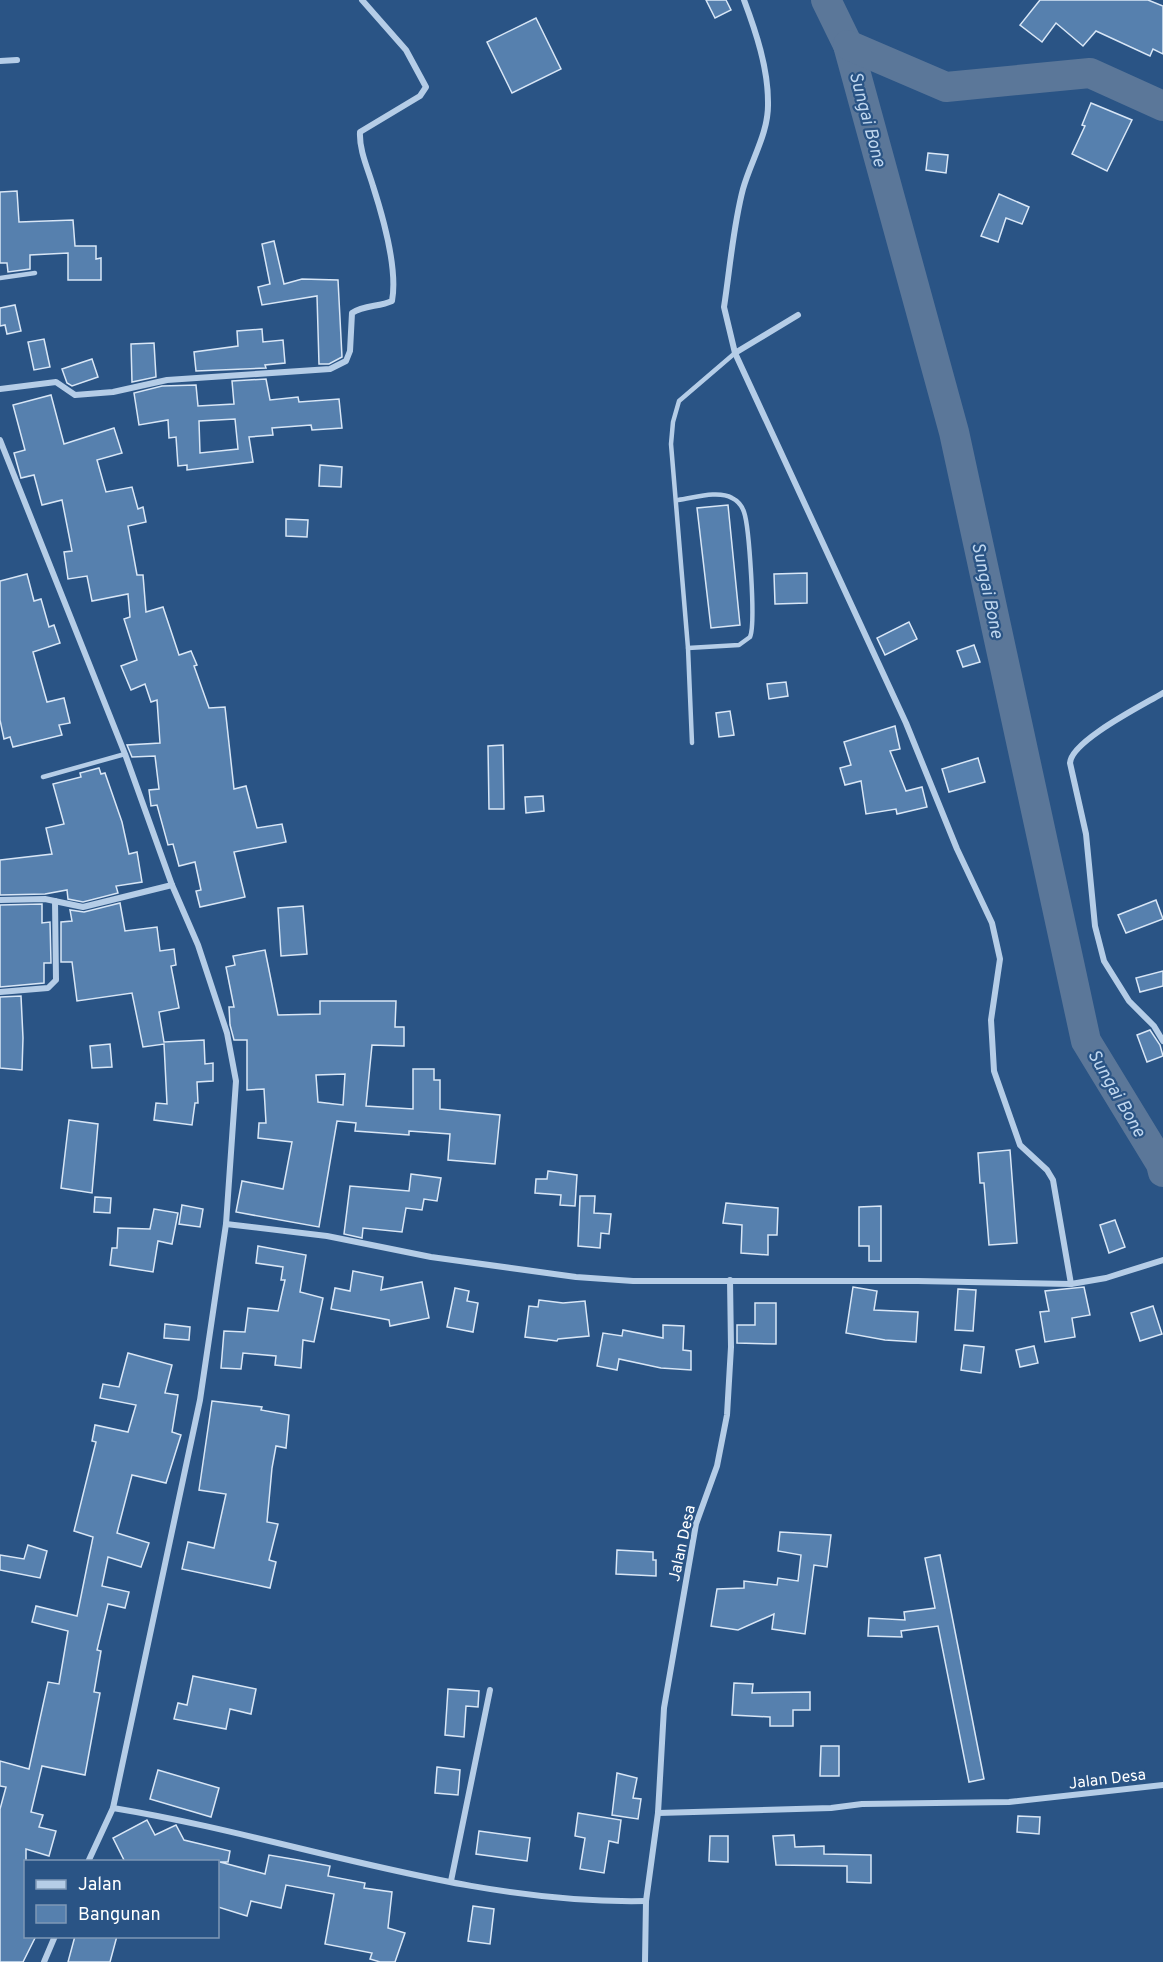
<svg xmlns="http://www.w3.org/2000/svg" width="1163" height="1962" font-family="Overpass,sans-serif">
<rect width="100%" height="100%" fill="#2a5485"/>
<g fill="none" stroke-linecap="round" stroke-linejoin="round">
<g stroke="#5b7799" stroke-width="30">
<polyline points="826,0 848,45 954,432 1086,1041 1161,1164 1163,1172"/>
<polyline points="848,45 946,87 1090,73 1163,106"/>
</g>
</g>
<g fill="#5680ae" stroke="#d8e6f6" stroke-width="1.5" fill-rule="evenodd">
<polygon points="706,0 726,0 731,10 715,18"/>
<polygon points="1040,0 1148,0 1163,6 1163,54 1153,49 1150,56 1096,31 1083,46 1056,23 1042,42 1020,25"/>
<polygon points="536,18 561,69 512,93 487,42"/>
<polygon points="1091,103 1132,120 1107,171 1072,154 1085,126 1082,125"/>
<polygon points="928,153 948,155 946,173 926,170"/>
<polygon points="17,191 19,222 73,220 75,246 96,246 96,259 101,258 101,280 68,280 68,253 30,255 30,269 8,272 7,263 0,263 0,192"/>
<polygon points="999,194 1029,207 1022,224 1006,218 998,242 981,236"/>
<polygon points="274,241 284,284 302,279 338,280 342,357 329,364 319,364 317,296 262,305 258,287 270,284 262,244"/>
<polygon points="15,305 21,331 7,334 5,325 0,326 0,308"/>
<polygon points="262,329 263,342 283,340 285,363 265,365 266,368 196,371 194,352 238,346 237,331"/>
<polygon points="44,339 50,367 34,370 28,342"/>
<polygon points="154,343 156,377 132,382 131,344"/>
<polygon points="92,359 98,377 72,386 67,383 62,369"/>
<path d="M266 379 270 400 298 397 299 402 339 399 342 428 312 430 311 425 272 428 273 435 249 437 253 462 187 470V465L178 466 176 437 169 438 168 420 139 425 134 393 162 386 196 385 198 406 234 404 232 381ZM235 419 238 449 200 453 199 421Z"/>
<polygon points="51,395 64,444 114,428 122,453 97,460 106,492 132,487 138,509 143,507 146,522 128,526 137,575 143,575 146,612 163,607 179,655 191,651 197,665 194,666 209,708 225,707 234,789 246,786 257,828 282,824 286,842 234,852 245,897 200,907 196,891 201,890 195,862 179,866 173,844 168,845 157,805 151,806 149,790 159,789 155,756 132,757 127,745 160,743 157,700 151,702 145,684 131,690 121,666 137,660 124,619 130,617 128,594 92,601 87,576 68,579 64,552 72,551 62,500 42,505 34,475 21,478 14,453 25,450 13,405"/>
<polygon points="320,465 342,467 341,487 319,486"/>
<polygon points="728,505 740,625 711,628 697,508"/>
<polygon points="286,519 308,520 307,537 286,536"/>
<polygon points="807,573 807,603 775,604 774,574"/>
<polygon points="27,574 34,601 41,599 49,627 54,625 60,643 33,652 47,702 64,698 70,723 59,725 62,735 13,747 10,737 4,739 0,720 0,581"/>
<polygon points="909,622 917,639 885,655 877,638"/>
<polygon points="974,645 980,662 963,667 957,651"/>
<polygon points="786,682 788,696 769,699 767,684"/>
<polygon points="730,711 734,735 719,737 716,713"/>
<polygon points="895,726 900,749 890,751 906,791 922,787 927,807 897,814 896,809 866,814 861,781 845,785 840,768 851,765 844,742"/>
<polygon points="503,745 504,809 489,809 488,746"/>
<polygon points="978,758 985,782 949,792 942,769"/>
<polygon points="99,768 101,774 105,773 122,822 129,854 137,852 142,882 116,886 118,893 83,902 68,899 67,890 45,894 0,895 0,860 52,854 46,828 64,824 53,784 81,777 80,773"/>
<polygon points="543,796 544,811 526,813 525,797"/>
<polygon points="1156,900 1163,919 1126,933 1118,915"/>
<polygon points="120,903 125,931 157,927 160,951 174,949 176,965 171,966 179,1008 159,1012 164,1042 204,1040 205,1064 213,1063 213,1081 197,1082 198,1103 195,1103 192,1125 154,1120 156,1103 167,1104 164,1044 143,1047 132,993 77,1001 72,962 61,962 61,922 72,921 70,910 84,912"/>
<polygon points="42,904 42,923 50,922 51,963 44,963 44,983 0,987 0,905"/>
<polygon points="303,906 307,954 281,956 278,908"/>
<path d="M265 950 278 1015 320 1014V1001H396L395 1027H404V1046L372 1045 366 1106 413 1109V1069H434V1080H440V1109L500 1115 495 1164 448 1160 450 1134 409 1131V1135L355 1131 356 1123 337 1121 319 1227 236 1212 242 1181 283 1189 292 1142 258 1138 259 1123H266L264 1089 247 1090V1040H234L230 1025 229 1007H234L226 967 235 965 233 956ZM345 1074 343 1105 318 1102 316 1075Z"/>
<polygon points="1163,971 1163,986 1140,992 1136,978"/>
<polygon points="21,996 23,1038 22,1070 0,1068 0,997"/>
<polygon points="1150,1030 1160,1045 1163,1056 1147,1062 1137,1035"/>
<polygon points="110,1044 112,1067 92,1068 90,1046"/>
<polygon points="69,1120 98,1124 92,1193 61,1188"/>
<polygon points="1010,1150 1017,1243 989,1245 984,1183 980,1183 978,1153"/>
<polygon points="548,1171 577,1175 575,1206 560,1205 561,1195 535,1193 536,1179 547,1179"/>
<polygon points="411,1174 441,1178 437,1201 424,1199 422,1210 406,1208 402,1232 363,1228 362,1238 344,1234 350,1186 409,1191"/>
<polygon points="580,1196 595,1196 594,1213 611,1214 609,1234 601,1233 600,1248 578,1246"/>
<polygon points="95,1197 111,1198 110,1213 94,1212"/>
<polygon points="726,1203 778,1208 777,1235 768,1235 768,1255 741,1253 742,1225 723,1223"/>
<polygon points="182,1205 203,1209 200,1227 179,1224"/>
<polygon points="881,1206 881,1261 869,1261 869,1246 859,1246 859,1207"/>
<polygon points="154,1209 178,1213 172,1244 158,1241 153,1272 110,1265 112,1248 117,1248 118,1228 150,1229"/>
<polygon points="1115,1220 1125,1247 1109,1253 1100,1225"/>
<polygon points="258,1246 306,1255 300,1292 323,1298 314,1342 303,1340 301,1368 275,1365 276,1356 243,1353 241,1369 221,1368 224,1331 245,1332 248,1308 278,1311 285,1280 281,1280 283,1267 256,1263"/>
<polygon points="353,1271 383,1277 381,1290 422,1282 429,1318 390,1326 389,1320 331,1309 335,1288 350,1291"/>
<polygon points="853,1287 877,1291 874,1310 918,1312 916,1342 885,1340 846,1333"/>
<polygon points="1084,1287 1090,1315 1072,1318 1075,1337 1045,1342 1040,1312 1049,1311 1045,1291"/>
<polygon points="455,1288 469,1291 467,1301 478,1303 473,1332 447,1327"/>
<polygon points="958,1289 976,1290 973,1331 955,1330"/>
<polygon points="539,1300 563,1303 585,1301 589,1336 558,1339 557,1341 525,1337 529,1306 538,1307"/>
<polygon points="755,1303 776,1303 776,1344 737,1343 737,1325 755,1325"/>
<polygon points="1153,1306 1162,1334 1140,1341 1131,1313"/>
<polygon points="165,1324 190,1327 189,1340 164,1338"/>
<polygon points="663,1325 684,1326 683,1350 691,1351 691,1370 661,1368 619,1359 617,1370 597,1366 603,1333 622,1336 623,1330 663,1338"/>
<polygon points="964,1345 984,1347 981,1373 961,1370"/>
<polygon points="1034,1346 1038,1363 1020,1367 1016,1350"/>
<polygon points="128,1353 172,1365 165,1393 178,1395 172,1432 181,1435 166,1483 132,1475 117,1533 149,1543 141,1567 108,1557 102,1586 129,1592 125,1608 108,1604 97,1650 101,1651 94,1692 100,1693 85,1775 42,1766 31,1812 43,1815 39,1827 56,1831 49,1856 26,1849 26,1936 36,1936 23,1962 0,1962 0,1809 6,1787 0,1786 0,1761 29,1769 48,1682 59,1684 68,1631 32,1622 36,1606 77,1616 93,1537 74,1531 96,1442 92,1441 95,1425 128,1432 136,1405 100,1398 103,1384 119,1387"/>
<polygon points="212,1401 262,1407 261,1410 289,1415 286,1448 276,1446 272,1468 267,1522 278,1524 269,1560 276,1562 270,1588 182,1569 188,1542 214,1548 226,1494 199,1490"/>
<polygon points="780,1532 831,1535 827,1567 814,1565 805,1634 772,1629 774,1614 738,1630 711,1626 717,1589 744,1588 744,1581 777,1585 778,1578 798,1581 801,1555 778,1551"/>
<polygon points="28,1545 47,1551 40,1578 0,1570 0,1555 24,1559"/>
<polygon points="617,1550 653,1552 653,1560 656,1560 656,1576 616,1574"/>
<polygon points="940,1555 984,1779 969,1782 938,1626 901,1631 902,1637 868,1636 869,1618 905,1620 904,1612 935,1608 925,1558"/>
<polygon points="193,1676 256,1689 251,1714 230,1709 226,1729 174,1719 178,1703 187,1705"/>
<polygon points="734,1683 753,1684 752,1693 810,1692 810,1710 793,1710 793,1726 770,1726 770,1717 732,1715"/>
<polygon points="448,1689 479,1691 478,1707 466,1706 464,1737 445,1735"/>
<polygon points="821,1746 839,1746 839,1776 820,1776"/>
<polygon points="437,1767 460,1770 458,1795 435,1793"/>
<polygon points="158,1770 219,1788 211,1817 150,1799"/>
<polygon points="617,1773 637,1778 633,1798 641,1799 638,1819 612,1815"/>
<polygon points="578,1813 621,1820 618,1843 609,1841 604,1873 580,1869 585,1838 575,1836"/>
<polygon points="1018,1816 1040,1817 1039,1834 1017,1832"/>
<polygon points="147,1820 155,1835 176,1825 184,1840 230,1851 228,1862 220,1862 265,1874 269,1855 298,1860 330,1866 328,1876 365,1883 364,1888 392,1892 388,1928 405,1933 395,1962 380,1962 370,1959 372,1953 325,1944 334,1894 286,1885 281,1908 251,1901 247,1916 218,1907 218,1862 125,1862 113,1838"/>
<polygon points="479,1831 530,1838 527,1861 476,1854"/>
<polygon points="794,1835 795,1847 824,1846 824,1854 871,1855 871,1883 847,1882 847,1866 776,1865 773,1836"/>
<polygon points="710,1836 728,1836 728,1862 709,1861"/>
<polygon points="473,1906 494,1909 490,1944 468,1941"/>
<polygon points="75,1936 117,1936 110,1962 68,1962"/>
</g>
<g fill="none" stroke-linecap="round" stroke-linejoin="round">
<g stroke="#b5cde7" stroke-width="4.5">
<polyline points="0,278 35,273"/>
<path d="M678 500C694 498 718 490 732 498 738 501 742 506 744 512 749 526 756 624 750 637L739 645 688 648"/>
<polyline points="692,743 688,648 671,444 673,422 679,401 735,353"/>
<polyline points="43,777 125,754"/>
</g>
<g stroke="#b5cde7" stroke-width="6">
<path d="M744 0C756 32 768 68 768 102 769 133 751 160 743 189 733 227 730 268 724 307L735 353 906 723 957 849 992 923 1000 959 991 1020 994 1071 1020 1145 1047 1170 1053 1180 1071 1284"/>
<polyline points="0,61 17,60"/>
<polyline points="735,353 798,315"/>
<path d="M0 389 56 382 75 395 113 392 167 380 330 369 346 361 350 351 352 313C364 305 379 307 392 301 398 269 383 217 373 186 368 169 359 150 360 132L420 96 426 87 406 50 362 0"/>
<polyline points="0,440 125,754 172,885 198,945 227,1033 236,1081 226,1224 200,1400 113,1808 88,1862"/>
<path d="M1163 693C1143 705 1071 741 1070 763L1086 834 1095 926 1104 961 1129 1001 1154 1026 1163 1041"/>
<polyline points="0,900 45,899 83,907 172,885"/>
<polyline points="0,992 48,988 56,980 55,901"/>
<polyline points="226,1224 327,1236 431,1257 576,1277 633,1281 918,1281 1071,1284 1106,1278 1163,1260"/>
<path d="M113 1808C290 1837 465 1905 646 1901"/>
<polyline points="658,1813 831,1808 862,1804 1009,1802 1163,1785"/>
<polyline points="451,1881 490,1690"/>
<polyline points="44,1962 55,1936"/>
<polyline points="645,1962 646,1901 658,1813 664,1708 696,1524 717,1466 727,1415 731,1347 730,1280"/>
</g>
</g>
<g text-anchor="middle" stroke-width="4.5" stroke-linejoin="round" paint-order="stroke">
<g font-size="16" fill="#fff" stroke="#2a5485">
<text transform="translate(681 1543) rotate(-78)" y="6">Jalan Desa</text>
<text transform="translate(1107 1778) rotate(-7)" y="6">Jalan Desa</text>
</g>
<g font-size="18" font-style="italic" fill="#c0d7ef" stroke="#2a5485">
<text transform="translate(868 119) rotate(75)" y="6">Sungai Bone</text>
<text transform="translate(988 590) rotate(78)" y="6">Sungai Bone</text>
<text transform="translate(1117 1093) rotate(60)" y="6">Sungai Bone</text>
</g>
</g>
<rect x="24" y="1860" width="195" height="78" fill="#2a5485" stroke="#7f98b6" stroke-width="1.5"/>
<rect x="36" y="1880" width="30" height="9" fill="#b5cde7" stroke="#7f98b6" stroke-width="1.5"/>
<text x="78" y="1890" font-size="18" fill="#ffffff">Jalan</text>
<rect x="36" y="1905" width="30" height="18" fill="#5680ae" stroke="#7f98b6" stroke-width="1.5"/>
<text x="78" y="1920" font-size="18" fill="#ffffff">Bangunan</text>
</svg>
